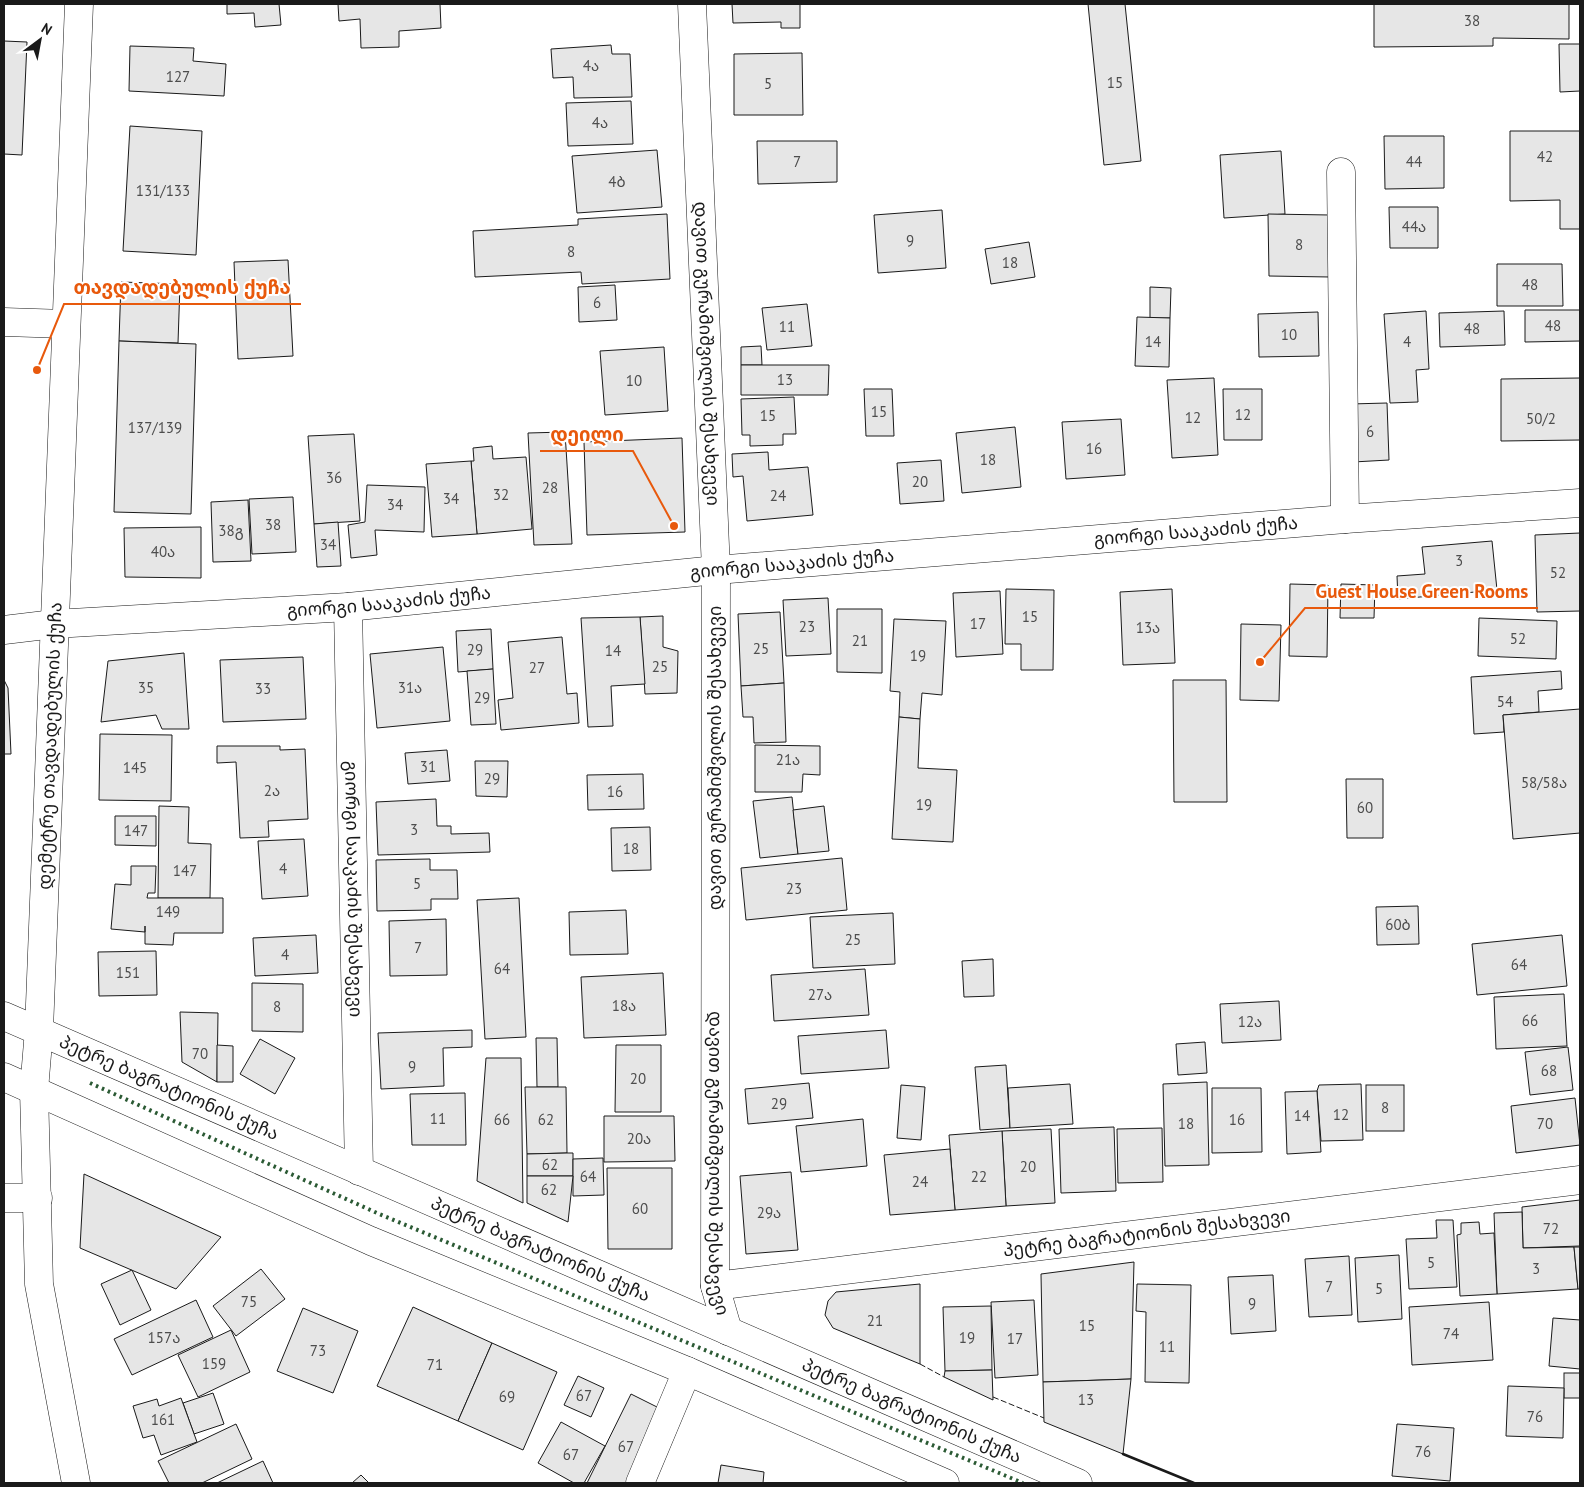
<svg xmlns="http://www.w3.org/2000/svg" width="1584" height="1487" font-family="'PT Sans','Noto Sans Georgian',sans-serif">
<rect width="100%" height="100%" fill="#fff"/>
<g fill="#e6e6e6" stroke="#1a1a1a">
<polygon points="227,4 279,4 281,25 255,27 254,13 227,14"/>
<polygon points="338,4 440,4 441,28 399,31 399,47 361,48 360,19 339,21"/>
<polygon points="732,4 800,4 800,28 781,28 781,22 733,23"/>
<polygon points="1088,4 1125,4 1141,161 1104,165"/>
<polygon points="1374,4 1569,4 1569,39 1493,38 1493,46 1374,47"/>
<polygon points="4,41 27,42 22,155 4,154"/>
<polygon points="1559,44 1580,44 1580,91 1560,92"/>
<polygon points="611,45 612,54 630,54 632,97 574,98 573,77 553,78 551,49"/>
<polygon points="130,46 194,48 193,61 226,64 224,96 129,91"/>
<polygon points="802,53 803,115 734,115 734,54"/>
<polygon points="631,101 633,144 568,146 566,103"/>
<polygon points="130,126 202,131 196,255 123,251"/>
<polygon points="1510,131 1580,131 1580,229 1560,229 1560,200 1510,201"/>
<polygon points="1384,136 1444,136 1444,188 1385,189"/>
<polygon points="757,141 837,141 837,182 758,184"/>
<polygon points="657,150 662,207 577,213 572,156"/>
<polygon points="1281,151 1285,214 1224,218 1220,155"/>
<polygon points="1389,207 1438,207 1438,248 1390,248"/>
<polygon points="942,210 946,268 878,273 874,215"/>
<polygon points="667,214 670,279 582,284 581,272 475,277 473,231 578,225 578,219"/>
<polygon points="1268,214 1330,215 1330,277 1269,276"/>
<polygon points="1029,242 1035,277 991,284 985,249"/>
<polygon points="288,260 293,356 238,359 234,262"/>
<polygon points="1497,264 1562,264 1563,306 1497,306"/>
<polygon points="121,282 180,284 178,343 119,341"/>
<polygon points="615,285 617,320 579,322 578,287"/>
<polygon points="1150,287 1171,288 1170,318 1150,318"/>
<polygon points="807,304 812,346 767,350 762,308"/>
<polygon points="1525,310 1580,310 1580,341 1525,342"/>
<polygon points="1426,311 1429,369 1416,370 1418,402 1390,403 1384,314"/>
<polygon points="1504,311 1505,345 1440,347 1439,313"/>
<polygon points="1318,312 1319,356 1259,357 1258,314"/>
<polygon points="1137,317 1170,318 1169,367 1135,366"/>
<polygon points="119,341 196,344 191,514 114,512"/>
<polygon points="761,346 762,365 741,365 741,347"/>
<polygon points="664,347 668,411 605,415 600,351"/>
<polygon points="741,365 829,365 828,395 741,395"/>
<polygon points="1214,378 1218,455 1172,458 1167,380"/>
<polygon points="1580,378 1580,440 1501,441 1501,379"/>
<polygon points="864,389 892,389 894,436 866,436"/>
<polygon points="1223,389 1262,389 1262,440 1224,440"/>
<polygon points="794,397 796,434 783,434 783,445 750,446 750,435 742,435 741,399"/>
<polygon points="1387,403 1389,460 1353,462 1350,404"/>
<polygon points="1121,419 1125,475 1066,479 1062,422"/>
<polygon points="1015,427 1021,487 962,493 956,433"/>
<polygon points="565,432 572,544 534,545 528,433"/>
<polygon points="354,434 360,521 314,524 308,436"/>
<polygon points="682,438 685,532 587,535 584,442"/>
<polygon points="492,446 493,459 526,457 532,529 477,534 471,461 474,461 473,448"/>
<polygon points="768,452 769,470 808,467 813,515 747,521 743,476 733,477 732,454"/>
<polygon points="941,460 944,501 900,504 897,463"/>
<polygon points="471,461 477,534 432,537 426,464"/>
<polygon points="367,485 425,487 424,532 375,530 377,555 351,558 348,525 365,522"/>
<polygon points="293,497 296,552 252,554 249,499"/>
<polygon points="248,500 251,561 213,562 211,502"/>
<polygon points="338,522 341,566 317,567 314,524"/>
<polygon points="201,527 201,578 125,577 124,528"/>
<polygon points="1580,533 1580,611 1537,612 1535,535"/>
<polygon points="1492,541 1497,590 1398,599 1397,576 1425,574 1422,547"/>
<polygon points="1290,584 1328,585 1327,657 1289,656"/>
<polygon points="1341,584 1375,585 1374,618 1340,618"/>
<polygon points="1006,589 1054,590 1053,670 1021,670 1021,644 1005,644"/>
<polygon points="1172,589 1175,663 1123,665 1120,592"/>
<polygon points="1000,591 1003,654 956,657 953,593"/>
<polygon points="828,598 831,654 786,656 783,600"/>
<polygon points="837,609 882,609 882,673 837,672"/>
<polygon points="780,612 784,683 741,686 738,614"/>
<polygon points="663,616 663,647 678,651 677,693 645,694 640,617"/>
<polygon points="640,617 645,684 611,686 613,726 588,727 581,618"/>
<polygon points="1479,618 1557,621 1556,659 1478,656"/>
<polygon points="894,619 946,621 942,695 922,693 920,719 899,717 900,692 890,691"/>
<polygon points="1241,624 1281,625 1279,701 1240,700"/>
<polygon points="491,629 493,669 458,672 456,631"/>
<polygon points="562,637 567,694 577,693 579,723 501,730 498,700 513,698 508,642"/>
<polygon points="443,647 450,721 377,728 370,654"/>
<polygon points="184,653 189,729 162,729 156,715 101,722 108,661"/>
<polygon points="303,657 306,719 223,722 220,660"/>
<polygon points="493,669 496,724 471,725 467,671"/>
<polygon points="1561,671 1562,689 1538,691 1539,712 1503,715 1504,732 1474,734 1471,677"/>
<polygon points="4,680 8,688 11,754 4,754"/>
<polygon points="1173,680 1226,680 1227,802 1174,802"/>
<polygon points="784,683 786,742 754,743 753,717 743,717 741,686"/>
<polygon points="1580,709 1580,833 1513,839 1503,715"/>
<polygon points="899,717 920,719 918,768 957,770 953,842 892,839"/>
<polygon points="100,734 172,735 171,801 99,800"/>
<polygon points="755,745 820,746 820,775 803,774 802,792 755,792"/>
<polygon points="217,746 280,746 280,750 305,749 308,819 268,821 269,837 240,838 236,762 217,763"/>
<polygon points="447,750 450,781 408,784 405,753"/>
<polygon points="475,761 508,761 507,797 476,796"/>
<polygon points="643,774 644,809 588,810 587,775"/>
<polygon points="1346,779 1383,779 1383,838 1347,838"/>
<polygon points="792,797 798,854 760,858 753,801"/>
<polygon points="436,799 437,826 451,826 451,834 489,833 490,852 378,855 376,802"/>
<polygon points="159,806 189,807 188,843 211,844 210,898 158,898"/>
<polygon points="824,806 829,851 798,854 793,810"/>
<polygon points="115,816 156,816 156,846 115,845"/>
<polygon points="650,827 651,870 612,871 611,828"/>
<polygon points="304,839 308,896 262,899 258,841"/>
<polygon points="842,858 847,910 746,920 741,868"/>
<polygon points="430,859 430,870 457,870 458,899 431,899 431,910 377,911 376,860"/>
<polygon points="131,866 156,866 155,893 148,893 147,898 223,898 223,933 174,933 173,945 145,944 145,926 145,932 111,929 115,884 131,885"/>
<polygon points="519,898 526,1037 485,1039 477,900"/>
<polygon points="1418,906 1419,944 1377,945 1376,907"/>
<polygon points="626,910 628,954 570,955 569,912"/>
<polygon points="893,913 895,964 813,968 810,917"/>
<polygon points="446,919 447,975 390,976 389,921"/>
<polygon points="316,935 318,973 255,976 253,938"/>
<polygon points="1562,935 1567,986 1477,995 1472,944"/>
<polygon points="156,951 157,995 99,996 98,952"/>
<polygon points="993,959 994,996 964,997 962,961"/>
<polygon points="865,969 869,1015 774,1021 771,975"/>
<polygon points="663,973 666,1035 584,1038 581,977"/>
<polygon points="252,983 303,984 303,1032 252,1031"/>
<polygon points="1564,994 1567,1046 1496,1049 1494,997"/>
<polygon points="1279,1001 1281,1040 1222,1043 1220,1004"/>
<polygon points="180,1012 218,1013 217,1082 182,1062"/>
<polygon points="472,1030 472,1047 443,1048 444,1086 381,1089 378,1033"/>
<polygon points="886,1030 889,1068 801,1074 798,1036"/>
<polygon points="536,1038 557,1038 558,1087 537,1087"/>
<polygon points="260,1039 295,1058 275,1094 240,1074"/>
<polygon points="1205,1042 1207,1073 1178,1075 1176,1044"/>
<polygon points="217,1045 233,1046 233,1082 217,1082"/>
<polygon points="616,1045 661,1045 661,1112 615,1112"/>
<polygon points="1568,1047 1573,1090 1530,1095 1525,1052"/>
<polygon points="486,1058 521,1058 523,1203 477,1181"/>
<polygon points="1006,1065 1010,1128 980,1130 975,1067"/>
<polygon points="1207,1082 1209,1165 1165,1166 1163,1084"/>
<polygon points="809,1083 813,1118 748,1124 745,1089"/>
<polygon points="1070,1084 1073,1124 1010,1128 1008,1088"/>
<polygon points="1361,1084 1363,1140 1321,1141 1317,1091 1319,1085"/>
<polygon points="901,1085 925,1087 921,1140 897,1138"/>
<rect x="1366" y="1085" width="38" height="46"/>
<polygon points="525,1087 566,1087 567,1153 527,1154"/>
<polygon points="1212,1088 1261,1088 1262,1152 1212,1153"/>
<polygon points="1317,1091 1321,1152 1287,1154 1285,1092"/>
<polygon points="465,1093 466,1145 412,1145 410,1094"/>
<polygon points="1575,1098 1580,1145 1516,1153 1511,1106"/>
<polygon points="604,1116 674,1116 675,1161 604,1162"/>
<polygon points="863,1119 867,1166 801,1172 796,1126"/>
<polygon points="1114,1127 1116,1191 1061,1193 1059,1129"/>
<polygon points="1162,1128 1163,1182 1118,1183 1117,1129"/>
<polygon points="1051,1129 1055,1203 1006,1206 1002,1131"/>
<polygon points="1002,1131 1006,1206 955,1210 949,1135"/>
<polygon points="950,1149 955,1210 890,1215 884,1155"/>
<polygon points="567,1153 573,1153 573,1176 527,1176 527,1154"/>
<polygon points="603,1158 604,1195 573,1196 573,1159"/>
<polygon points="607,1168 672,1168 672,1249 608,1249"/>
<polygon points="791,1172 798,1250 746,1254 740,1176"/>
<polygon points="84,1174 221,1237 176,1289 80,1248"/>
<polygon points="527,1176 573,1176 568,1222 527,1203"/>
<polygon points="1580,1200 1580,1246 1523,1248 1522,1207"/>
<polygon points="1522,1212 1523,1248 1574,1247 1578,1289 1497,1294 1494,1213"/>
<polygon points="1436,1220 1453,1220 1457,1287 1409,1289 1406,1239 1437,1238"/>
<polygon points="1479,1222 1480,1234 1494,1233 1497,1294 1460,1296 1457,1235 1461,1234 1461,1223"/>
<polygon points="1574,1247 1580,1247 1580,1289 1578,1289"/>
<polygon points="1399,1255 1402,1319 1358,1322 1355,1258"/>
<polygon points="1349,1256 1352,1315 1309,1317 1305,1259"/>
<polygon points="1134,1262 1131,1379 1043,1382 1041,1274"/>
<polygon points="261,1269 285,1299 236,1336 213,1306"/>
<polygon points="132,1270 151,1310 120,1325 101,1284"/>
<polygon points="1273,1275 1276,1331 1231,1334 1228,1277"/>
<polygon points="920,1284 920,1364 833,1328 825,1315 828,1301 836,1292"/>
<polygon points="1137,1284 1191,1285 1189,1383 1145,1382 1146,1312 1136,1311"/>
<polygon points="196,1300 213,1337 132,1375 114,1339"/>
<polygon points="1034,1300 1038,1375 995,1378 991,1302"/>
<polygon points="1489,1302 1493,1360 1412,1365 1409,1307"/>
<polygon points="991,1306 992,1370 945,1371 943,1307"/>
<polygon points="413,1307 492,1343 458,1421 377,1386"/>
<polygon points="303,1308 358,1331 333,1393 277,1371"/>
<polygon points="1553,1318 1580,1320 1580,1369 1549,1366"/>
<polygon points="231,1330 250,1372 198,1397 178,1355"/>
<polygon points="492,1343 557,1372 523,1450 458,1421"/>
<polygon points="992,1370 993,1400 944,1377 945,1371"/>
<rect x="1564" y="1373" width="16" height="25"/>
<polygon points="578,1376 604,1388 591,1417 564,1405"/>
<polygon points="1131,1379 1123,1454 1044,1422 1043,1382"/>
<polygon points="1508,1386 1564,1388 1563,1438 1506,1436"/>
<polygon points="213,1393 224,1424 194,1434 183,1403"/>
<polygon points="631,1394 665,1411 630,1483 587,1483"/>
<polygon points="181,1398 197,1442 161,1455 154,1435 143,1438 133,1406 157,1399 159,1406"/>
<polygon points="561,1422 605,1446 584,1483 574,1483 538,1463"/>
<polygon points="236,1424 252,1459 202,1483 169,1483 158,1461"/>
<polygon points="1397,1424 1454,1428 1450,1481 1392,1476"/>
<polygon points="263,1461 273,1483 217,1483"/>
<polygon points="721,1465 764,1472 763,1483 718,1483"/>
<polygon points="361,1475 369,1483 352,1483"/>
</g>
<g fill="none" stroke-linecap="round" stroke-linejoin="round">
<g stroke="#1a1a1a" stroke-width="29">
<g id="minor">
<path id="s1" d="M692 4 716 570 715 1286 728 1331"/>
<polyline points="1341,172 1345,519"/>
<polyline points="4,322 66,324"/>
<path id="s2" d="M348 607 359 1171"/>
<path id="s3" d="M4 630 54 624 348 607 716 570 1345 519 1580 503"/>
<polyline points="4,1198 38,1198"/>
<path id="s4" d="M715 1286 1580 1180"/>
<path id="s5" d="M76 1483 39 1284 34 1090 39 1030 79 4"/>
<polyline points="640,1483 687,1371"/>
</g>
</g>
<g stroke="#1a1a1a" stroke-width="29">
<g id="major">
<path id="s6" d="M4 1016 1078 1483"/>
<polyline points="4,1077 371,1241 687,1371 945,1483"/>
</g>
</g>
<use href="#minor" stroke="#fff" stroke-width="28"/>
<use href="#major" stroke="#fff" stroke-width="28"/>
<polyline stroke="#2b5a34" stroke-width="4" stroke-dasharray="2.5 4" stroke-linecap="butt" points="90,1083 377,1213 1023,1483"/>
<g stroke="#1a1a1a" stroke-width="1" stroke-dasharray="6 2.5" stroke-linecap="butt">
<polyline points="920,1364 944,1377"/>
<polyline points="993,1397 1044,1418"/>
</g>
<polyline stroke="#1a1a1a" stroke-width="2.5" points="1123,1454 1194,1483"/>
</g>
<g text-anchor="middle" stroke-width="4" stroke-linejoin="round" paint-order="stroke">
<g font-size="15" fill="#4d4d4d">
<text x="1472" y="26">38</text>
<text x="591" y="71">4ა</text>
<text x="178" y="82">127</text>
<text x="1115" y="88">15</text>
<text x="768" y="89">5</text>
<text x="600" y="128">4ა</text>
<text x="1545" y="162">42</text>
<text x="797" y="167">7</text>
<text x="1414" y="167">44</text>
<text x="617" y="187">4ბ</text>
<text x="163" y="196">131/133</text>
<text x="1414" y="232">44ა</text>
<text x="910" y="246">9</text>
<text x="1299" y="250">8</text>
<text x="571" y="257">8</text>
<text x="1010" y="268">18</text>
<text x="1530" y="290">48</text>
<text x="597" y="308">6</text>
<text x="1553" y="331">48</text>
<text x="787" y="332">11</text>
<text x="1472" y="334">48</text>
<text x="1289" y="340">10</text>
<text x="1153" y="347">14</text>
<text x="1407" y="347">4</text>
<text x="785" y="385">13</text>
<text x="634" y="386">10</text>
<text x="879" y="417">15</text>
<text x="1243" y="420">12</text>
<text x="768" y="421">15</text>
<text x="1193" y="423">12</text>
<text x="1541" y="424">50/2</text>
<text x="155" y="433">137/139</text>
<text x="1370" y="437">6</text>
<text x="1094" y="454">16</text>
<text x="988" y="465">18</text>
<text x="334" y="483">36</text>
<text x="920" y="487">20</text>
<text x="550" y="493">28</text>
<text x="501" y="500">32</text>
<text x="778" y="501">24</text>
<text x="451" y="504">34</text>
<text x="395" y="510">34</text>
<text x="273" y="530">38</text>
<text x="231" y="536">38გ</text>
<text x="328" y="550">34</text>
<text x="163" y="557">40ა</text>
<text x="1459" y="566">3</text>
<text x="1558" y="578">52</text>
<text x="1030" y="622">15</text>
<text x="978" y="629">17</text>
<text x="807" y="632">23</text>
<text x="1148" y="633">13ა</text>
<text x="1518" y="644">52</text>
<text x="860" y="646">21</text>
<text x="761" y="654">25</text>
<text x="475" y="655">29</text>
<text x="613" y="656">14</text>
<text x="918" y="661">19</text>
<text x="660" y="672">25</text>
<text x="537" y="673">27</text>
<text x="146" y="693">35</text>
<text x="410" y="693">31ა</text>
<text x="263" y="694">33</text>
<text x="482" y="703">29</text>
<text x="1505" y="707">54</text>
<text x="788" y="765">21ა</text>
<text x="428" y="772">31</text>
<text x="135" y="773">145</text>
<text x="492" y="784">29</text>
<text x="1544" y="788">58/58ა</text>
<text x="272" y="796">2ა</text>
<text x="615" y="797">16</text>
<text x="924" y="810">19</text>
<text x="1365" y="813">60</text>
<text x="414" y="835">3</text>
<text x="136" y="836">147</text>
<text x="631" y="854">18</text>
<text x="283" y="874">4</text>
<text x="185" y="876">147</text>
<text x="417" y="889">5</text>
<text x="794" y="894">23</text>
<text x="168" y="917">149</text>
<text x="1398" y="930">60ბ</text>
<text x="853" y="945">25</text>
<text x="418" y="953">7</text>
<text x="285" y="960">4</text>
<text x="1519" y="970">64</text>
<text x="502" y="974">64</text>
<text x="128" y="978">151</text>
<text x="820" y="1000">27ა</text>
<text x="624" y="1011">18ა</text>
<text x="277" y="1012">8</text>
<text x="1530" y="1026">66</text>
<text x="1250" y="1027">12ა</text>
<text x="200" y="1059">70</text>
<text x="412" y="1072">9</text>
<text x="1549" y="1076">68</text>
<text x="638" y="1084">20</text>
<text x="779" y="1109">29</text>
<text x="1385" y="1113">8</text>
<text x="1341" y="1120">12</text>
<text x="1302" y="1121">14</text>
<text x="438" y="1124">11</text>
<text x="502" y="1125">66</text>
<text x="546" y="1125">62</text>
<text x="1237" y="1125">16</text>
<text x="1186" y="1129">18</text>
<text x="1545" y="1129">70</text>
<text x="639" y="1144">20ა</text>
<text x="550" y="1170">62</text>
<text x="1028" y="1172">20</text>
<text x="588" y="1182">64</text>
<text x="979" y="1182">22</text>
<text x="920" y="1187">24</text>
<text x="549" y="1195">62</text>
<text x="640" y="1214">60</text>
<text x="769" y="1218">29ა</text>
<text x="1551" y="1234">72</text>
<text x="1431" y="1268">5</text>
<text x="1536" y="1274">3</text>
<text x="1329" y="1292">7</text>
<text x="1379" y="1294">5</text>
<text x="249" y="1307">75</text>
<text x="1252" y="1309">9</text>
<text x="875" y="1326">21</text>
<text x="1087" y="1331">15</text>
<text x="1451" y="1339">74</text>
<text x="164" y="1343">157ა</text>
<text x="967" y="1343">19</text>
<text x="1015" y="1344">17</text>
<text x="1167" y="1352">11</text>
<text x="318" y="1356">73</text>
<text x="214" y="1369">159</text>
<text x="435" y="1370">71</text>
<text x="584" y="1401">67</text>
<text x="507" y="1402">69</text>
<text x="1086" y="1405">13</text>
<text x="1535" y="1422">76</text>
<text x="163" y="1425">161</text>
<text x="626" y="1452">67</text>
<text x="1423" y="1457">76</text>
<text x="571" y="1460">67</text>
</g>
<g font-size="18" fill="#1a1a1a" stroke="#fff">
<text dy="6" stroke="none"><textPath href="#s1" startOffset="350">დავით გურამიშვილის შესახვევი</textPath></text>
<text dy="6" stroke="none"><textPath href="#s3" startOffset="1196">გიორგი სააკაძის ქუჩა</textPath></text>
<text dy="6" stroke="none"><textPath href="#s3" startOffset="791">გიორგი სააკაძის ქუჩა</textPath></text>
<text dy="6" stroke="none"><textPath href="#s3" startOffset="386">გიორგი სააკაძის ქუჩა</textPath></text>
<text dy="6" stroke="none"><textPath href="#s5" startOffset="741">დემეტრე თავდადებულის ქუჩა</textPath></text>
<text transform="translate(715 758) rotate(-90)" y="6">დავით გურამიშვილის შესახვევი</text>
<text dy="6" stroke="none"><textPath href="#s2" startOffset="282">გიორგი სააკაძის შესახვევი</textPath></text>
<text dy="6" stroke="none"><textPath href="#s6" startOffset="180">პეტრე ბაგრატიონის ქუჩა</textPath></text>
<text dy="6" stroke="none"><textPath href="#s1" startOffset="1160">დავით გურამიშვილის შესახვევი</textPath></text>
<text dy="6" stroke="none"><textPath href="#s4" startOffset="435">პეტრე ბაგრატიონის შესახვევი</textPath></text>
<text dy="6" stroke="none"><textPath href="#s6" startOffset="585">პეტრე ბაგრატიონის ქუჩა</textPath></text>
<text dy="6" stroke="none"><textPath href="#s6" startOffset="990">პეტრე ბაგრატიონის ქუჩა</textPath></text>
</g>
</g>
<path fill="none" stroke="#e8590c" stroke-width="2" d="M37 370L64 304H301M674 526L633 451H540M1260 662L1305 608H1538"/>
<g fill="#e8590c" stroke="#fff" stroke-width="2">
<circle cx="37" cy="370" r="5"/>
<circle cx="674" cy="526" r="5"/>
<circle cx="1260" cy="662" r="5"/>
</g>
<g font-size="19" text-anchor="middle" font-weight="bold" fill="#e8590c" stroke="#fff" stroke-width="4" stroke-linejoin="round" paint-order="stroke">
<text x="182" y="294">თავდადებულის ქუჩა</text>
<text x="587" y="441">დეილი</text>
<text x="1422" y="598">Guest House Green Rooms</text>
</g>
<rect width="1584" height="1487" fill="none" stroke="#1a1a1a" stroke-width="10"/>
<g transform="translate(40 40) rotate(32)" stroke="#ffffff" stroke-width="4" paint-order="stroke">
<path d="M0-4L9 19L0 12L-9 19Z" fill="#1a1a1a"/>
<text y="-8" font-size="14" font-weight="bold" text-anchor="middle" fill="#1a1a1a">N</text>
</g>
</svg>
